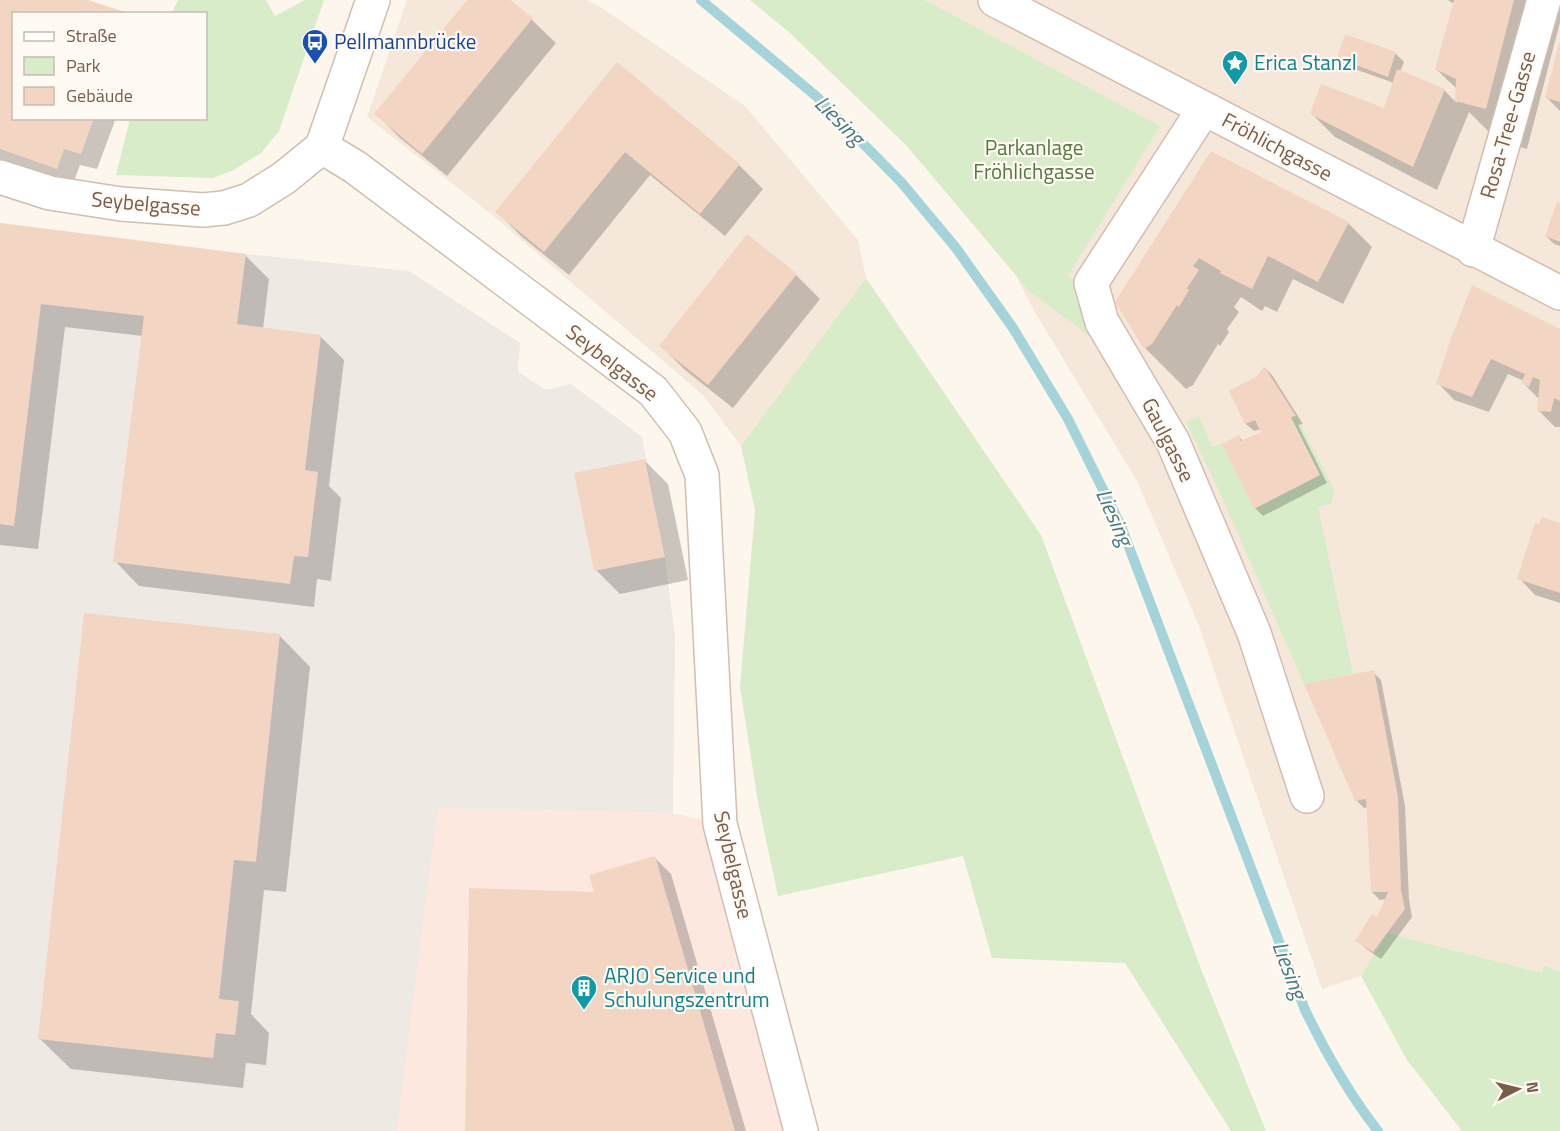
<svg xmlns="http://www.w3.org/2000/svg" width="1560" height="1131" font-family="'Titillium Web',sans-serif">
<rect width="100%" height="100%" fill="#fdf6ec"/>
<g fill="#f5e8da">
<polygon points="407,0 586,0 602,8 745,106 858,240 866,278 741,446 703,395 490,213 367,117"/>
<polygon points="925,0 1560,0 1560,972 1544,965 1543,973 1387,933 1361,976 1322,989 1199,626 1137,481 1033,309 935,118 1017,50"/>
</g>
<polygon fill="#fde8e0" points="438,808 673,813 720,824 801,1131 397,1131"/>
<polygon fill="#efe9e4" points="0,223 246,254 409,271 520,343 518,372 546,390 571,384 642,437 665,557 675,638 673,813 438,808 397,1131 0,1131"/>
<g fill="#d8ecc9">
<polygon points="178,0 266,0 275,16 305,0 324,0 279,131 261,153 232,171 213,178 116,175 130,119 206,118 206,14 172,13"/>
<path d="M750 0H925L1160 126 1068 276 1075 280C1069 299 1091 328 1100 344L1030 292 906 145 790 33Z"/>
<polygon points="866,278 1041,535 1201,969 1266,1131 1231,1131 1125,963 992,958 963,856 778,896 758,802 740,687 755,510 741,446"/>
<polygon points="1199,416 1212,447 1222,444 1254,508 1320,475 1291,417 1296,416 1334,489 1331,504 1318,507 1353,674 1304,684 1220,493 1186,422"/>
<polygon points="1387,933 1542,973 1544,965 1560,972 1560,1131 1462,1131 1407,1060 1361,976"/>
</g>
<g fill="#0003">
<polygon points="0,0 83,0 124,14 14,14 14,118 116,118 97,169 80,165 73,184 0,159"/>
<polygon points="469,0 508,0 532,20 556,43 447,176 400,138 376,114"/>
<polygon points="1448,0 1549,0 1560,11 1560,22 1527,149 1498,141 1469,112 1437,190 1335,137 1311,113 1385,110 1394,83 1346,66 1338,58 1346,36 1396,54 1404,62 1400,72 1444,90 1457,103 1457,89 1436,69 1454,4"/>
<polygon points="1560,46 1560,111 1547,98"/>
<polygon points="617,65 739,165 763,189 725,236 650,175 569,275 521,236 497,212"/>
<polygon points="1212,153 1348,223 1372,247 1343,304 1293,279 1277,312 1265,306 1262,311 1241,297 1234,307 1239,312 1227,329 1229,332 1220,346 1218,344 1193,385 1186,389 1145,348"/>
<polygon points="1560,204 1560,246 1554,244 1546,236"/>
<polygon points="0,225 245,255 269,279 263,329 320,336 344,360 329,486 341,498 331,581 317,579 314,607 139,586 115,561 143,336 65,327 38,549 0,545"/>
<polygon points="796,275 820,299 733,408 685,370 661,346"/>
<polygon points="1560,331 1560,427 1555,427 1538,410 1539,399 1523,383 1524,381 1508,374 1489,412 1454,400 1438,383 1452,338"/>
<polygon points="1265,368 1272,375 1303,424 1298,425 1327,483 1263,516 1255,508 1239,437 1243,441 1263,433 1261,429 1254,431 1246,424 1259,377"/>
<polygon points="644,460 668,484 688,580 620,594 596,570"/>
<polygon points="1560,524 1560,603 1535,595 1519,578"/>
<polygon points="280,636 310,667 286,892 264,890 251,1014 269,1033 266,1065 246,1063 243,1088 71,1069 40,1039"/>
<polygon points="1373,672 1381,680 1405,806 1409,900 1412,917 1381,959 1365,948 1357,940 1378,919 1386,899 1380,900 1372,892 1368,807 1364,808 1356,800"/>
<polygon points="655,858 671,874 746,1131 467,1131"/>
</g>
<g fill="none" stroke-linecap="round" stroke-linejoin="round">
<path stroke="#a5d3da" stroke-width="10" d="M701 0 816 96 901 182 956 248 1013 328 1068 419 1121 526 1305 1010C1326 1053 1348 1093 1378 1131"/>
</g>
<g fill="#f3d5c3">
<polygon points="0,0 88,0 128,13 14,14 14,118 94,118 81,154 64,149 57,169 0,149"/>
<polygon points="467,0 510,0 533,18 422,154 374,114"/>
<polygon points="1454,0 1514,0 1486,109 1455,101 1456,79 1435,69"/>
<polygon points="1345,34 1396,52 1388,77 1337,58"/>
<polygon points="1559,43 1560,43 1560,102 1545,98"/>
<polygon points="617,62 740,164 700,214 625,152 544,252 495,212"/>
<polygon points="1397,69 1445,89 1413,167 1310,114 1321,84 1384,108"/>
<polygon points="1211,151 1349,222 1318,282 1268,256 1252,289 1220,273 1221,271 1199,258 1193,266 1199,270 1187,288 1189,290 1179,307 1177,305 1152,344 1144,349 1115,302"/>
<polygon points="1557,202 1560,203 1560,242 1545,236"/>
<polygon points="0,223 246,254 237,324 321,335 305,470 318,472 308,557 294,556 290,584 113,562 144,316 41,304 14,526 0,524"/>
<polygon points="747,234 797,274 708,385 659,346"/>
<polygon points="1472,285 1560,329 1560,401 1554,398 1551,412 1537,411 1540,380 1533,377 1529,387 1521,383 1525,374 1491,359 1472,397 1436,384 1451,338"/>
<polygon points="1264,366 1296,416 1291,417 1320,475 1254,509 1222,444 1239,435 1240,441 1261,432 1255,420 1245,424 1229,391 1257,376"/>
<polygon points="645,459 665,557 594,571 574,473"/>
<polygon points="1542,517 1560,523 1560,593 1517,579 1535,523 1539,524"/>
<polygon points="84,613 280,634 256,862 234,860 219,999 239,1001 235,1035 216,1033 213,1058 38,1039"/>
<polygon points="1374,670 1398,797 1401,891 1405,909 1373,952 1355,941 1372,914 1377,917 1388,892 1371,892 1366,799 1355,801 1304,684"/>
<polygon points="655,856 735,1131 465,1131 469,888 594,892 589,875"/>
</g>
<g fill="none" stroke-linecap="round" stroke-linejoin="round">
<g stroke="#d1beb0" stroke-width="36">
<g id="street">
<polyline points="995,0 1560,293"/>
<polyline points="1204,109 1091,283 1102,322 1173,442 1254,633 1307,796"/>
<polyline points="322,147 355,167 653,391 685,432 702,475 720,824 801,1131"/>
<polyline points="322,147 373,0"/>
<polyline points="0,177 50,193 121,204 203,210 224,208 249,200 284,178 322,147"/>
<polyline points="1473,250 1544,0"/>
</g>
</g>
<use href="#street" stroke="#fff" stroke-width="33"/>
</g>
<defs>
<g id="bus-pin" transform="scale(1.35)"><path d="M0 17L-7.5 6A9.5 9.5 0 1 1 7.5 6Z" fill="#1a4fb4" stroke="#fffaf3"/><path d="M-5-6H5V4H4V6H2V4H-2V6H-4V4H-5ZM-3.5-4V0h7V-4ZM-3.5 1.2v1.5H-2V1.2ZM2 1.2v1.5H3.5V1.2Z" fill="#fff"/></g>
<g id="sight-pin" transform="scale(1.35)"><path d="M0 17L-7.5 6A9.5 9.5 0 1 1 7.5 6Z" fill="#0f9aa8" stroke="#fffaf3"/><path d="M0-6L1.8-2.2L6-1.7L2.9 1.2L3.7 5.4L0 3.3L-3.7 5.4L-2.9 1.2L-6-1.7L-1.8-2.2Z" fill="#fff"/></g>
<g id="building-pin" transform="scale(1.35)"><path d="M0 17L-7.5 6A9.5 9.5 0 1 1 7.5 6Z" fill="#0f9aa8" stroke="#fffaf3"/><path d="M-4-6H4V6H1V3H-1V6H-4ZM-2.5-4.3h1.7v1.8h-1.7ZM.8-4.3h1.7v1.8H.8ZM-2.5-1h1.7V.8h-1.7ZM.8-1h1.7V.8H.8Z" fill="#fff"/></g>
</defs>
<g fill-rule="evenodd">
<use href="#bus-pin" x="315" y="42"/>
<use href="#sight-pin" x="1235" y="63"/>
<use href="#building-pin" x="584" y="988"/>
</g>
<g text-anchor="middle" stroke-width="4.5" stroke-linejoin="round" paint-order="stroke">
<g font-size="21" fill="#164399" stroke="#fffaf3" text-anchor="start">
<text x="334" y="49">Pellmannbrücke</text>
</g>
<g font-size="21" fill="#0d838f" stroke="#fffaf3" text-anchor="start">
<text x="1254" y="70">Erica Stanzl</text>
<text x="604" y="983">ARJO Service und<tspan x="604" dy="24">Schulungszentrum</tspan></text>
</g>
<g font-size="21" fill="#7a5c4d" stroke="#fffaf3">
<text transform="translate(1508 125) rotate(-74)" y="7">Rosa-Tree-Gasse</text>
<text transform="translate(1277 147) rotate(28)" y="7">Fröhlichgasse</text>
<text transform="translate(146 204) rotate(5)" y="7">Seybelgasse</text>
<text transform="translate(612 363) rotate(38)" y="7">Seybelgasse</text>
<text transform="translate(1168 440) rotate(63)" y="7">Gaulgasse</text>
<text transform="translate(733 865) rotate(77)" y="7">Seybelgasse</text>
</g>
<g font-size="21" fill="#537a41" stroke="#fffaf3">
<text x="1034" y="155">Parkanlage<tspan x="1034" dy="24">Fröhlichgasse</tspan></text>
</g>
<g font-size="22" font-style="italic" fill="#437c86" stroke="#fffaf3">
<text transform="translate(840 120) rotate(45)" y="8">Liesing</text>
<text transform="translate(1115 517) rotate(66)" y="8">Liesing</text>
<text transform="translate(1290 970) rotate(69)" y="8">Liesing</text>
</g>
</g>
<rect x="12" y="12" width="195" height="108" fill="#fffaf3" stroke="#cabbb1" stroke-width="1.5"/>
<rect x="24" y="32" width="30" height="9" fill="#ffffff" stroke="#cabbb1" stroke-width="1.5"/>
<text x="66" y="42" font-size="18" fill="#7a5c4d">Straße</text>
<rect x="24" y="57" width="30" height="18" fill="#d8ecc9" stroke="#cabbb1" stroke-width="1.5"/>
<text x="66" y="72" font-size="18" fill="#7a5c4d">Park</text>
<rect x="24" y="87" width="30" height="18" fill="#f3d5c3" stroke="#cabbb1" stroke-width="1.5"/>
<text x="66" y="102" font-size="18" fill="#7a5c4d">Gebäude</text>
<g transform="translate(1518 1089) rotate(83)" stroke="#fffaf3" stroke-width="4.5" paint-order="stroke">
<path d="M0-4.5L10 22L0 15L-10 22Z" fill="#7a5c4d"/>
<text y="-9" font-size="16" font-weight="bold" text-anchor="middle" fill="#7a5c4d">N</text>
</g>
</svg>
